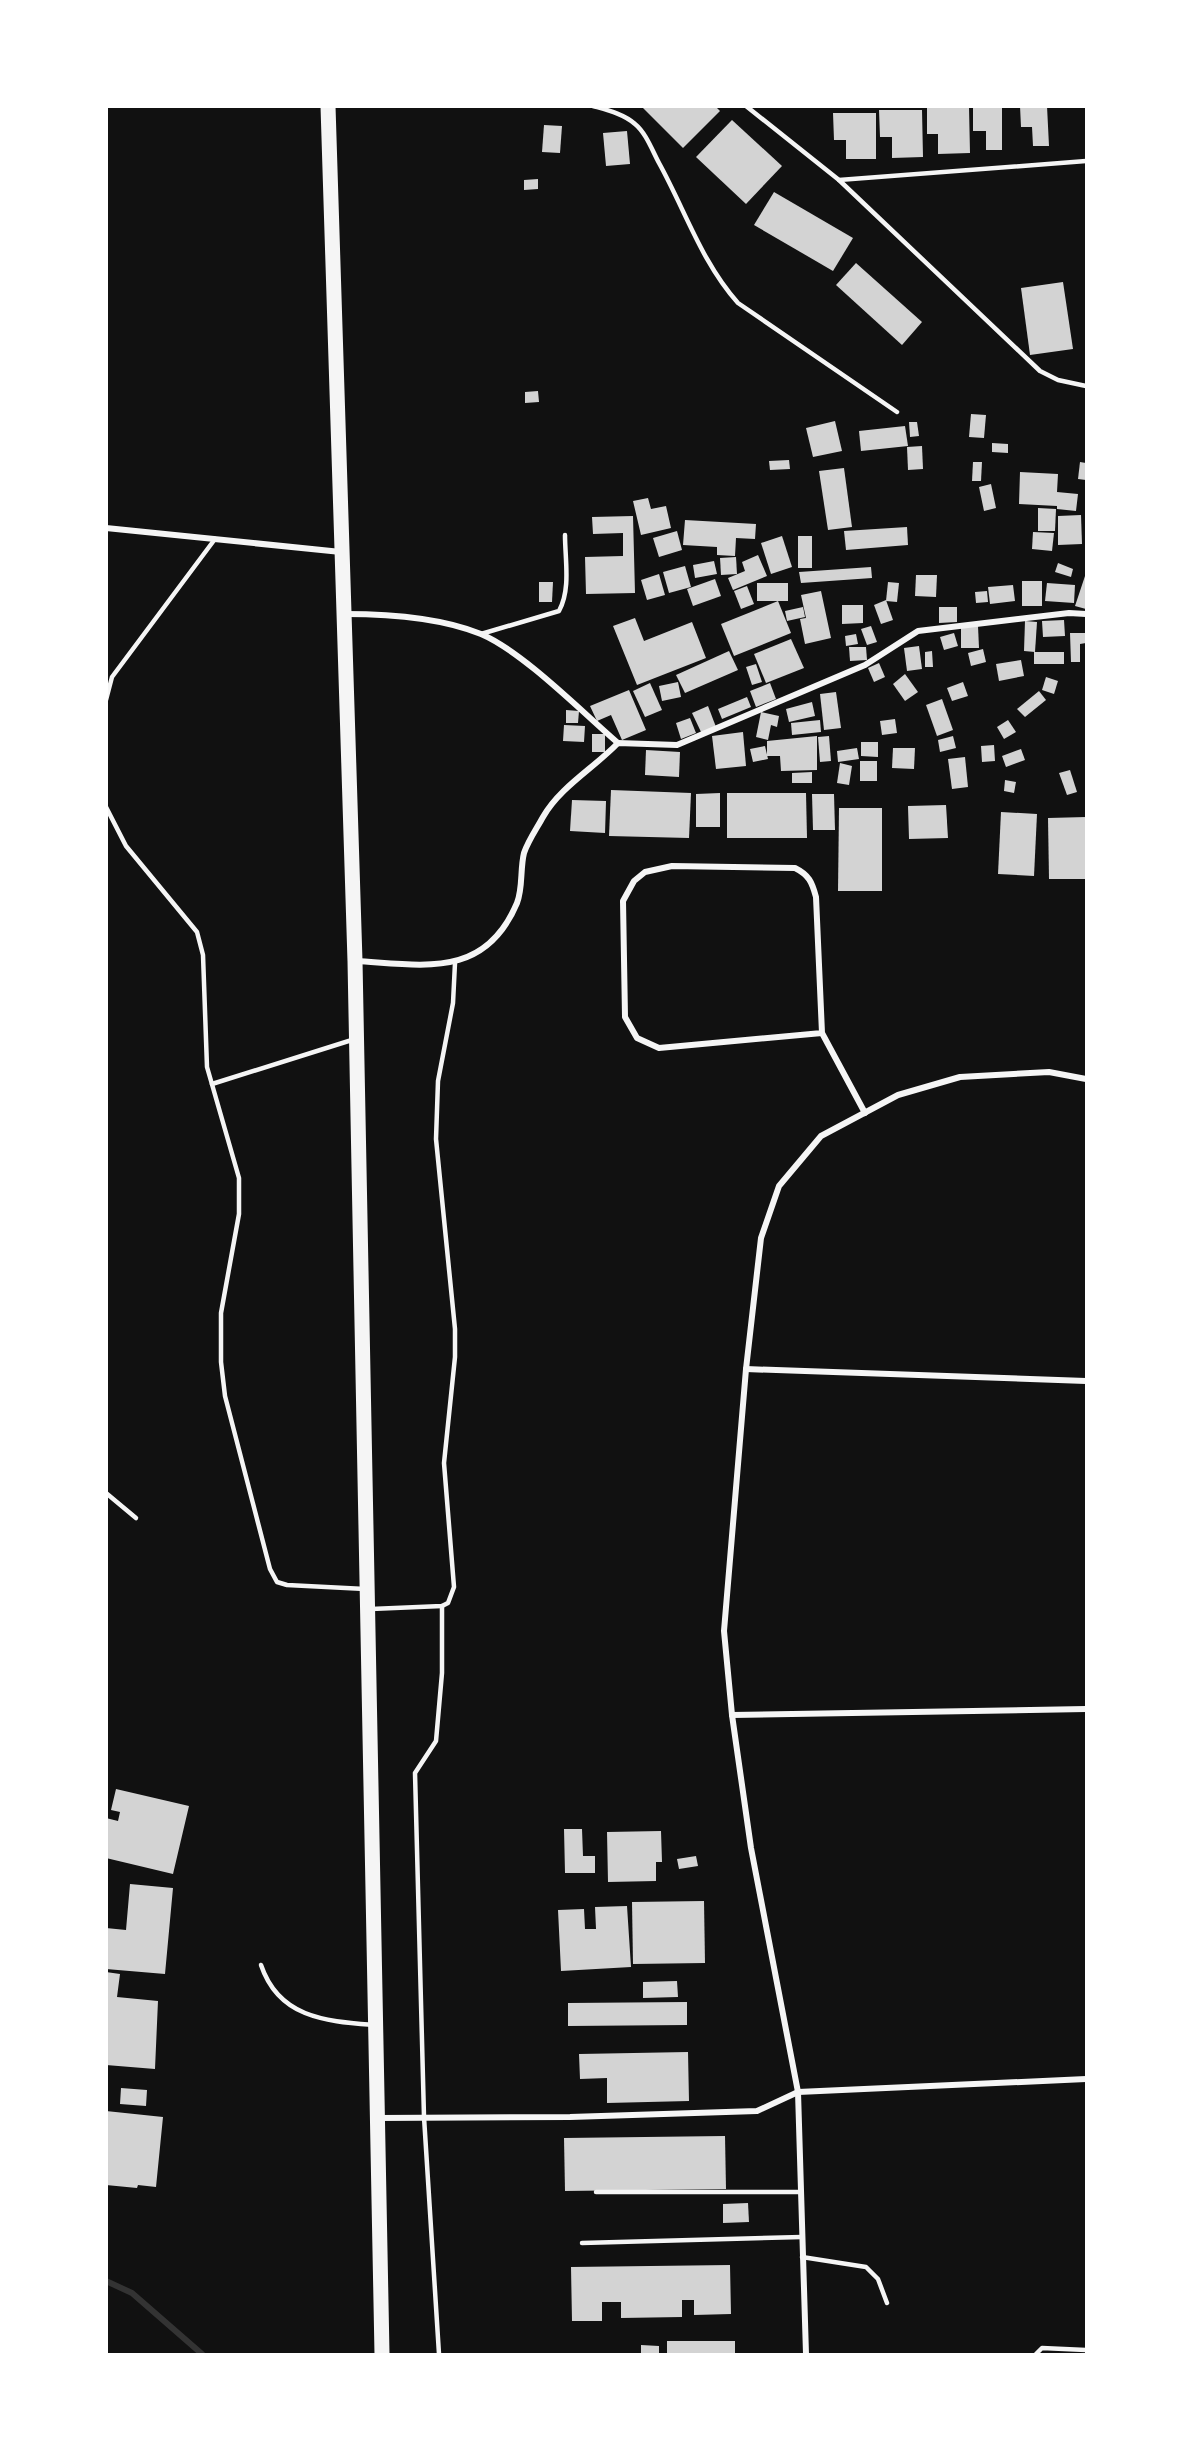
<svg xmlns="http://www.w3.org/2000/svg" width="1193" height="2461" font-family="Cabin,sans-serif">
<rect width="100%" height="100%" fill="#111"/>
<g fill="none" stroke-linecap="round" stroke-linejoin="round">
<polyline stroke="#333" stroke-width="6" points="106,2281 132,2293 202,2354"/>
</g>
<g fill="#d3d3d3">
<polygon points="641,106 715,106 720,111 683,148"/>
<polygon points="1020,106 1047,106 1049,146 1033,146 1032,127 1021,127"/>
<polygon points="969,107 970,153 938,154 938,134 927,134 927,108"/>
<polygon points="973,107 1002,107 1002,150 986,150 986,131 973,131"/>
<polygon points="879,110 922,110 923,157 892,158 892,137 880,137"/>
<polygon points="833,113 876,113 876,159 846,159 846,140 834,140"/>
<polygon points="732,120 782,166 746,204 696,157"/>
<polygon points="544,125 562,126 560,153 542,152"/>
<polygon points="627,131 630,164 606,166 603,133"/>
<polygon points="538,179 538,189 524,190 524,180"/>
<polygon points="774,192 853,238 833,271 754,225"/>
<polygon points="856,263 922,322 902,345 836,285"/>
<polygon points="1063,282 1073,349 1030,355 1021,288"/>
<polygon points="538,391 539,402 525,403 525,392"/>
<polygon points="971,414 986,415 984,438 969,437"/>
<polygon points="835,421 842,451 813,457 806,428"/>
<polygon points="909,422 917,422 919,436 910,437"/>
<polygon points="905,426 908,446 861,451 859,431"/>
<polygon points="992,443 1008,444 1008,453 992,452"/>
<polygon points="922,446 923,469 908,470 907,447"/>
<polygon points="789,460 790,469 770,470 769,461"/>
<polygon points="973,462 982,462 981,481 972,481"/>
<polygon points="1080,462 1086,463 1086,480 1078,479"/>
<polygon points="844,468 852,527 828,530 819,471"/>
<polygon points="1020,472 1058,474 1057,492 1078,494 1076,511 1057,509 1057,506 1019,504"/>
<polygon points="991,484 996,508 984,511 979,487"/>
<polygon points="648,498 651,509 666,506 671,528 641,535 633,501"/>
<polygon points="1038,508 1056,509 1055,531 1038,531"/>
<polygon points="1081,515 1082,544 1058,545 1058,516"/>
<polygon points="633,516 635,593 586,594 585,557 623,556 623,533 593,534 592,517"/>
<polygon points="685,520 756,524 755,539 736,538 735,556 717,555 717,547 683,545"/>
<polygon points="907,527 908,545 846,550 844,531"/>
<polygon points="677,531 682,550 659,557 653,538"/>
<polygon points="1033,532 1054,533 1052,551 1032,549"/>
<polygon points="782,536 792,567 771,574 761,543"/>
<rect x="798" y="536" width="14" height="32"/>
<polygon points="758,555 767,576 733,590 728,578 745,571 742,562"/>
<polygon points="736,557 737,574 721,575 720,558"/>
<polygon points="714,561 717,574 695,578 693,565"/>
<polygon points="1058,563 1073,569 1071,577 1055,572"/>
<polygon points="685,566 691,587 669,593 663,572"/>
<polygon points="871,567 872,578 801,583 799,572"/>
<polygon points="1086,573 1086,609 1075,606"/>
<polygon points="659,574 665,595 647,600 641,580"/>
<polygon points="916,575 937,575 936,597 915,596"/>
<polygon points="715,579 721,596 693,606 687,589"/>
<rect x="1022" y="581" width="20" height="25"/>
<polygon points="539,582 553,582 552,602 539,602"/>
<polygon points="888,582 899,583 897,602 886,601"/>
<rect x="757" y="583" width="31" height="18"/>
<polygon points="1047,583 1075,585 1074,603 1045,601"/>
<polygon points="1013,585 1015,601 990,604 988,587"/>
<polygon points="747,586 754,604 741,609 734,591"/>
<polygon points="821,591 831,638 805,644 800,619 806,618 801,595"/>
<polygon points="987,591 988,602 976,603 975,592"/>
<polygon points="886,600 893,620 881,624 874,605"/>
<polygon points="778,601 791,633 734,656 721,624"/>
<polygon points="842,605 863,605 863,623 842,624"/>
<polygon points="803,607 805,617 787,621 785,611"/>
<polygon points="939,607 957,607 957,622 939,623"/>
<polygon points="635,618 644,641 692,622 706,658 637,685 613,626"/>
<polygon points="1064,620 1065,636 1043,637 1042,621"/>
<polygon points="1025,621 1037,622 1035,652 1024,651"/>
<polygon points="871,626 877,642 867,645 861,629"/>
<polygon points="978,626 979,648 961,648 961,627"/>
<polygon points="954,633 958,646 944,650 940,637"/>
<polygon points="1070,633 1086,633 1086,643 1080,644 1080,662 1071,662"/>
<polygon points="856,634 858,644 846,646 845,636"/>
<polygon points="791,639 804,668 766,683 754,654"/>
<polygon points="919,646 922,669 907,671 904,648"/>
<polygon points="849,647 866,647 867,660 850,661"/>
<polygon points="983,649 986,662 971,666 968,653"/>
<polygon points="729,651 738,670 685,693 676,675"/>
<polygon points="932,651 933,667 925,667 925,652"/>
<rect x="1034" y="652" width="30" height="12"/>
<polygon points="1021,660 1024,676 999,681 996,664"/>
<polygon points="879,663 885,677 874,682 868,668"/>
<polygon points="756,664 762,682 752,685 746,667"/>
<polygon points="905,674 918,692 905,701 893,684"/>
<polygon points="1046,677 1058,681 1054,694 1042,690"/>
<polygon points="678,682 681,697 662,701 659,686"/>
<polygon points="963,682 968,696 952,701 947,688"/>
<polygon points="650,683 662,710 645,717 633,691"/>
<polygon points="770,683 776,699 756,707 750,691"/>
<polygon points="629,690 646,730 622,740 611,715 597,721 590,706"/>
<polygon points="1039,691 1046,700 1025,717 1017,709"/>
<polygon points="836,692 841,728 824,730 820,694"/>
<polygon points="747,697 751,707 722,719 718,709"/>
<polygon points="942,699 953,730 937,736 926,705"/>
<polygon points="812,702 815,716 789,722 786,709"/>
<polygon points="708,706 716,727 702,734 692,713"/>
<polygon points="566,710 579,711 578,723 566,723"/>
<polygon points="761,712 779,716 777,727 771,725 768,740 756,737"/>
<polygon points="690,718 696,733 681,739 676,723"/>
<polygon points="895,719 897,733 882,735 880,721"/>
<polygon points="820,720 821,732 792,735 791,723"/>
<polygon points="1008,720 1016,732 1004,739 997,727"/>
<polygon points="564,725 585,726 584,742 563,741"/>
<polygon points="743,732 746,766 716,769 712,736"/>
<rect x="592" y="734" width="13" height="18"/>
<polygon points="817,736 817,770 781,771 780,756 767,756 767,741"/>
<polygon points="829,736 831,761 820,762 818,737"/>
<polygon points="953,736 956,748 940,752 938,740"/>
<polygon points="861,742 878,742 878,757 861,756"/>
<polygon points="994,745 995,761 982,762 981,746"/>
<polygon points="765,746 768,759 753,762 750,749"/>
<polygon points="857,748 859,759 838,762 837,751"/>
<polygon points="893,748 915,748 914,769 892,768"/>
<polygon points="1021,749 1025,760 1006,767 1002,756"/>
<polygon points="646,750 680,752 679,777 645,775"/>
<polygon points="965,757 968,787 952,789 948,759"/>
<rect x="860" y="761" width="17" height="20"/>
<polygon points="840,763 852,766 849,785 837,783"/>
<polygon points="1070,770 1077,792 1067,795 1059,773"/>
<polygon points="812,772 812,783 792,783 792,773"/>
<polygon points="1005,780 1016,782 1014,793 1004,791"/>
<polygon points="611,790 691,793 689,838 609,836"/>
<polygon points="720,793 720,827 696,827 696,794"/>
<polygon points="727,793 806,793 807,838 727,838"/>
<polygon points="812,794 834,794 835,830 813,830"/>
<polygon points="572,800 606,801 605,833 570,831"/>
<polygon points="946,805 948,838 909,839 908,806"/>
<polygon points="839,808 882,808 882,891 838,891"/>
<polygon points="1001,812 1037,814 1034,876 998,874"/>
<polygon points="1086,817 1086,879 1049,879 1048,818"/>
<polygon points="116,1789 189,1806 173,1874 106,1858 106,1818 118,1821 120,1812 111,1810"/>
<polygon points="564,1829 582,1829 583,1856 595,1856 595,1873 565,1873"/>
<polygon points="661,1831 662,1862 656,1862 656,1881 608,1882 607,1832"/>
<polygon points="696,1856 698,1866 679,1869 677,1859"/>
<polygon points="130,1884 173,1888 165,1974 106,1969 106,1928 126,1930"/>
<polygon points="704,1901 705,1963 633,1964 632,1902"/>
<polygon points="627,1906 631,1967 561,1971 558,1910 584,1909 585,1929 596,1929 595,1907"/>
<polygon points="106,1972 120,1974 117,1997 158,2001 155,2069 106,2065"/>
<polygon points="677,1981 678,1997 643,1998 643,1982"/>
<polygon points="687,2002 687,2025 568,2026 568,2003"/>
<polygon points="688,2052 689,2101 607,2103 607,2078 580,2079 579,2054"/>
<polygon points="121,2088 147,2090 146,2106 120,2104"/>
<polygon points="106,2111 163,2117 156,2187 138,2185 137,2188 106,2185"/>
<polygon points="725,2136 726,2189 565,2191 564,2138"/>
<polygon points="748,2203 749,2222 723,2223 723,2204"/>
<polygon points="730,2265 731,2314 694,2315 694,2300 682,2300 682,2317 621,2318 621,2302 602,2302 602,2321 572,2321 571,2267"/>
<rect x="667" y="2341" width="68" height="13"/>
<polygon points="641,2345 659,2346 659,2354 641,2354"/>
</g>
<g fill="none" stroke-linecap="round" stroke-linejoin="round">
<g stroke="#f5f5f5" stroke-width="4.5">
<path d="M593 106C607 110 624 114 635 124 646 133 652 150 659 163 685 210 702 263 738 303L897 412"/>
<polyline points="746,106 839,180 1040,371 1058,380 1086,386"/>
<polyline points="839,180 1086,161"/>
<path d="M481 634 559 611C571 589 565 560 565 535"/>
<polyline points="106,700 112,677 215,539"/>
<polyline points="106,807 126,846 197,932 203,955 207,1067 239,1178 239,1214 221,1313 221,1362 225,1396 270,1569 277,1582 287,1585 365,1589"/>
<polyline points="212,1084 355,1039"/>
<polyline points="106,1493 136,1518"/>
<polyline points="371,1609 442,1606 448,1603 454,1587 444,1463 455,1357 455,1329 436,1139 438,1081 453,1003 455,963"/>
<path d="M261 1965C279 2018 325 2021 374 2025"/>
<polyline points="596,2192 801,2192"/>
<polyline points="582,2243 802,2237"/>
<polyline points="802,2257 866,2267 878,2279 887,2303"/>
<polyline points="439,2354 424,2117 415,1773 436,1741 442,1673 442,1606"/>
<polyline points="1036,2354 1042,2348 1086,2350"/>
</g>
<g stroke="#f5f5f5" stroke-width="6">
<polyline points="106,528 341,552"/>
<path d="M345 614C389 614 439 617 481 634 523 652 582 712 618 743"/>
<path d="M356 961C424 965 485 979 517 903 523 888 520 869 524 853 528 841 537 828 543 817 560 787 594 768 618 743L677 745 865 665 918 631 1069 613 1086 614"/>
<path d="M822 1033 659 1048 637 1038 625 1017 623 901 634 881 645 872 672 866 795 868C809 875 812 882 816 897L822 1033 865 1113"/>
<polyline points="746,1369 1086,1381"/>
<polyline points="732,1715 1086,1709"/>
<polyline points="378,2118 570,2117 757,2111 798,2092 1086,2079"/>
<polyline points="806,2354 798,2092 751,1848 732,1715 724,1631 746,1369 761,1238 779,1186 821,1136 898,1095 960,1077 1049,1072 1086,1079"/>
</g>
<polyline stroke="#f5f5f5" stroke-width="15" points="328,106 355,961 382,2354"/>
</g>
<rect width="1193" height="2461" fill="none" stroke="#ffffff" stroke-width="216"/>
</svg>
